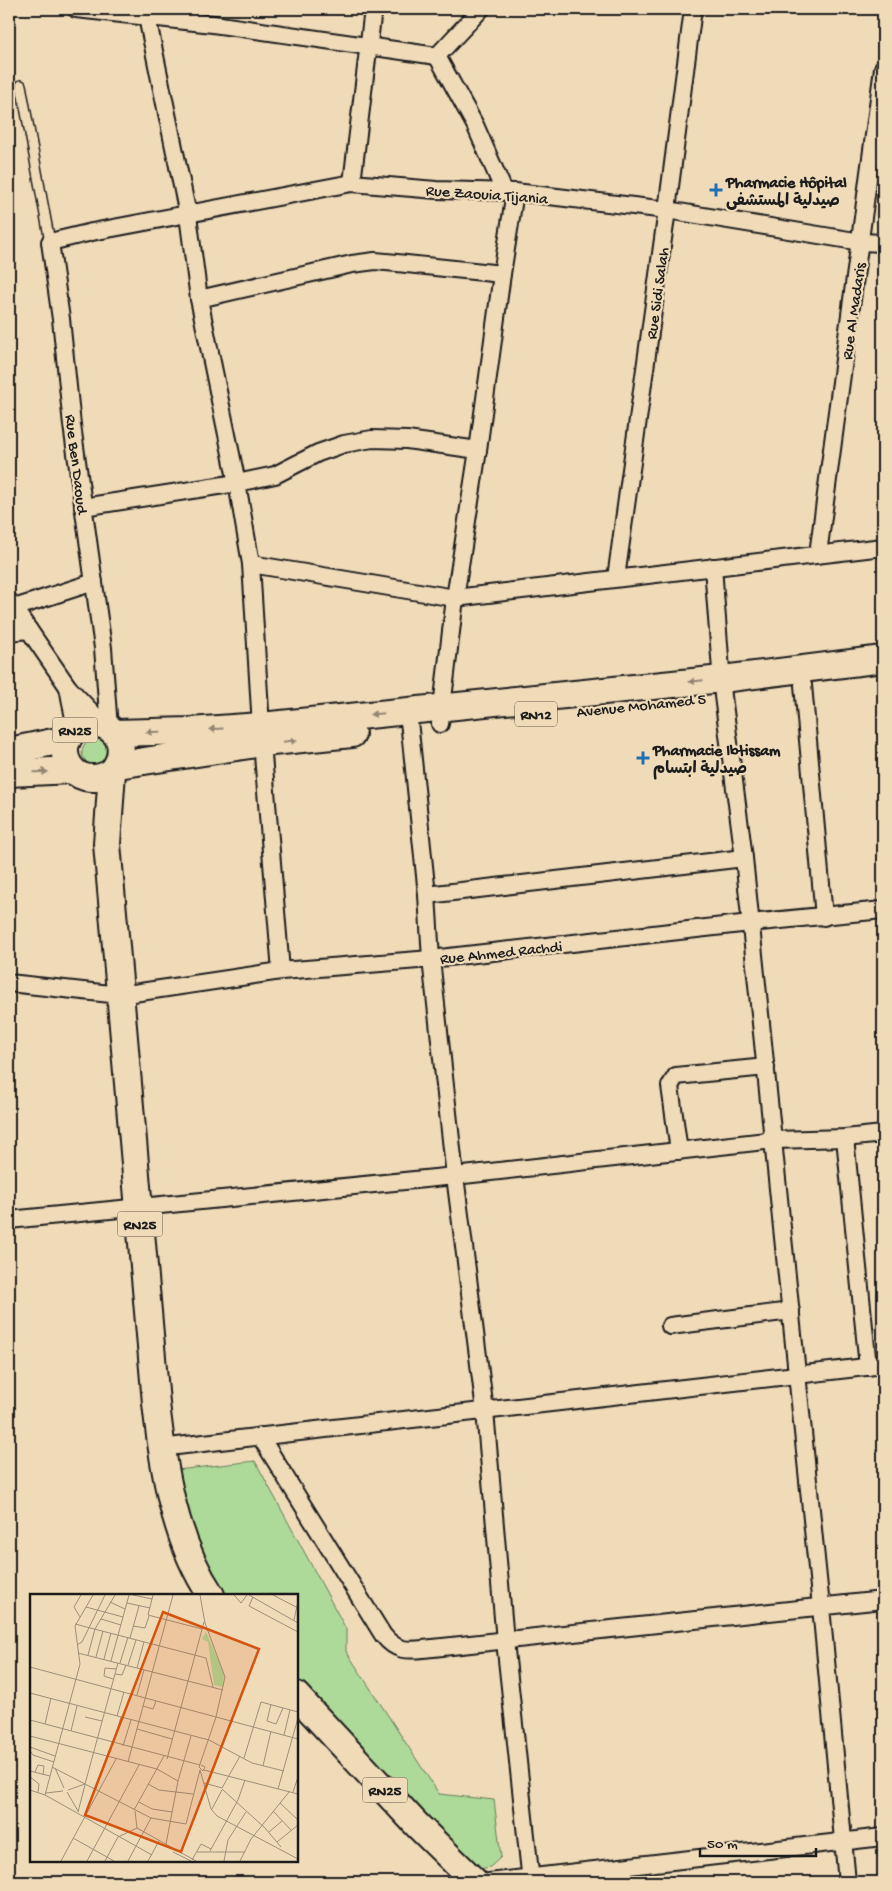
<svg xmlns="http://www.w3.org/2000/svg" width="892" height="1891" font-family="'Gochi Hand','Playpen Sans Arabic',sans-serif">
<rect width="100%" height="100%" fill="#f0dbb9"/>
<filter id="ink" filterUnits="userSpaceOnUse"><feTurbulence type="fractalNoise" baseFrequency=".02" numOctaves="2"/><feDisplacementMap in="SourceGraphic" scale="10" xChannelSelector="R" yChannelSelector="G"/><feConvolveMatrix kernelMatrix="1 2 1 2 8 2 1 2 1" color-interpolation-filters="sRGB"/></filter>
<g filter="url(#ink)">
<g fill="#adda98" stroke="#647b5a">
<circle cx="95" cy="752" r="13"/>
<polygon points="255,1461 346,1629 346,1651 439,1794 494,1800 501,1857 490,1867 465,1872 296,1689 296,1595 217,1595 187,1524 177,1470"/>
</g>
<g fill="none" stroke-linecap="round" stroke-linejoin="round">
<g stroke="#1c1c1c" stroke-width="12">
<polyline id="lane" points="21,85 50,242"/>
</g>
<g stroke="#1c1c1c" stroke-width="20">
<g id="street">
<polyline points="76,9 213,24 437,56"/>
<polyline points="147,17 188,215 199,299 237,483 251,564 262,743 281,971"/>
<polyline points="437,56 475,125 504,191"/>
<polyline points="437,56 481,9"/>
<polyline points="352,183 373,9"/>
<polyline points="199,299 352,264 375,261 397,263 502,274"/>
<polyline points="83,507 237,483 275,475 318,453 344,444 372,439 407,440 478,450"/>
<polyline points="818,554 883,68"/>
<polyline points="251,564 455,598 883,547"/>
<polyline points="713,567 723,696 744,858 821,1607 847,1882"/>
<polyline points="616,578 667,210 693,9"/>
<polyline points="9,601 68,687 103,724"/>
<polyline points="14,608 94,582"/>
<polyline points="9,632 29,630"/>
<polyline points="803,685 824,917"/>
<polyline points="68,687 76,729"/>
<polyline points="408,711 427,895 431,959 455,1176 485,1411 505,1641 531,1882"/>
<polyline points="440,724 455,598 478,450 502,274 515,192"/>
<polyline points="109,728 103,648 72,425 61,319 50,242 92,232 352,183 436,190 515,192 667,210 861,242 883,243"/>
<polyline points="427,895 744,858"/>
<polyline points="9,983 120,995 281,971 431,959 750,923 883,910"/>
<polyline points="845,1138 868,1367"/>
<polyline points="679,1151 670,1086 676,1076 766,1067"/>
<polyline points="9,1220 455,1176 774,1140 845,1138 883,1134"/>
<polyline points="670,1326 791,1311"/>
<path d="M260 1436 383 1635C398 1654 410 1650 433 1648L883 1600"/>
<polyline points="160,1448 883,1365"/>
<polyline points="489,1882 883,1837"/>
</g>
</g>
<g stroke="#1c1c1c" stroke-width="30">
<g id="primary">
<polyline points="115,733 190,731 261,726 722,679 883,659"/>
<polyline points="9,751 68,739"/>
<polyline points="118,765 262,743 352,734"/>
<path d="M112 772C72 796 46 742 82 726 90 723 99 722 107 727 125 737 124 758 112 772L107 844 156 1403C163 1467 174 1540 211 1595"/>
<polyline points="9,773 72,770"/>
<polyline points="296,1695 417,1825 475,1882"/>
</g>
</g>
<use href="#lane" stroke="#f0dbb9" stroke-width="9"/>
<use href="#street" stroke="#f0dbb9" stroke-width="16"/>
<use href="#primary" stroke="#f0dbb9" stroke-width="26"/>
</g>
<defs><path id="oneway-solid" d="M-6-.8H1V-3.2L6.5 0L1 3.2V.8H-6Z" transform="scale(1.25)"/></defs>
<g fill="#918572">
<use href="#oneway-solid" transform="translate(696 681) rotate(174)"/>
<use href="#oneway-solid" transform="translate(377 714) rotate(175)"/>
<use href="#oneway-solid" transform="translate(216 729) rotate(176)"/>
<use href="#oneway-solid" transform="translate(153 732) rotate(178)"/>
<use href="#oneway-solid" transform="translate(290 741) rotate(-6)"/>
<use href="#oneway-solid" transform="translate(41 772) rotate(-2)"/>
</g>
</g>
<g fill="#1f6fb2" stroke="#f0dbb9" stroke-width="2">
<path d="M713.5 182.5h5v5h5v5h-5v5h-5v-5h-5v-5h5z"/>
<path d="M640.5 750.5h5v5h5v5h-5v5h-5v-5h-5v-5h5z"/>
</g>
<g text-anchor="middle" stroke-width="4.5" stroke-linejoin="round" paint-order="stroke">
<g fill="#f0dbb9" stroke="#5c554b" stroke-width="1">
<rect x="515" y="701.5" width="42" height="25" rx="4"/>
<rect x="52.5" y="717.5" width="45" height="25" rx="4"/>
<rect x="117.5" y="1211.5" width="45" height="25" rx="4"/>
<rect x="362.5" y="1777.5" width="45" height="25" rx="4"/>
</g>
<g font-size="15" font-weight="bold" fill="#1c1c1c">
<text x="536" y="719">RN12</text>
<text x="75" y="735">RN25</text>
<text x="140" y="1229">RN25</text>
<text x="385" y="1795">RN25</text>
</g>
<g font-size="16" font-weight="bold" fill="#1c1c1c" stroke="#f0dbb9" text-anchor="start">
<text x="726" y="187">Pharmacie Hôpital<tspan x="726" dy="18">صيدلية المستشفى</tspan></text>
<text x="653" y="755">Pharmacie Ibtissam<tspan x="653" dy="18">صيدلية ابتسام</tspan></text>
</g>
<g font-size="16" fill="#1c1c1c" stroke="#f0dbb9">
<text transform="translate(487 193) rotate(4)" y="6">Rue Zaouia Tijania</text>
<text transform="translate(656 293) rotate(-82)" y="6">Rue Sidi Salah</text>
<text transform="translate(852 311) rotate(-82)" y="6">Rue Al Madaris</text>
<text transform="translate(78 464) rotate(83)" y="6">Rue Ben Daoud</text>
<text transform="translate(641 704) rotate(-6)" y="6">Avenue Mohamed 5</text>
<text transform="translate(501 951) rotate(-6)" y="6">Rue Ahmed Rachdi</text>
</g>
</g>
<g transform="translate(30 1594)">
<rect width="268" height="268" fill="#f0dbb9"/>
<path d="M176 38 194 79 193 93 184 91 178 48 172 45Z" fill="#adda98"/>
<path fill="none" stroke="#9b8f7a" stroke-width="1" d="M103 1 122 5M123 1 118 21 172 35M170 1 175 29 195 83 186 123 169 173 173 177 175 173 171 171M204 1 211 9 217 1M219 1 268 29M243 1 268 14M223 3 219 12 268 38M80 8 95 15M97 9 120 14M56 13 93 23M50 23 44 13 51 1M71 25 91 31M264 26 268 7M45 30 176 64 183 93M103 32 115 34 119 22M100 44 109 12M47 51 52 48 75 1M48 59 193 96M58 61 65 35 85 1M66 63 73 37M74 65 81 39M81 67 99 1M90 69 98 43M98 71 106 46M0 73 268 145M107 74 114 48M85 80 92 81 96 71M83 85 74 82 75 74 86 75M0 99 179 146 222 169 254 177M107 101 114 76M241 110 237 127 246 130 253 114M113 112 123 115 126 107M87 122 94 98M55 123 72 127M0 126 170 171M15 130 21 104M107 135 142 145M41 137 47 112M254 141 260 116M0 142 127 175 148 187M83 151 91 123M93 152 101 126M0 153 25 162M0 157 3 161 24 168M214 164 231 108 268 118M137 165 174 28M98 168 143 1M233 172 241 137M22 173 121 224 156 230 170 176M25 174 34 194M170 176 181 215 187 222 268 265M174 176 268 200M0 177 20 182M5 178 8 171 14 172 13 181M0 183 9 190 8 198M174 189 192 194 210 162M118 190 129 196 163 200M192 195 235 234 251 253M248 195 268 124M0 196 15 201 122 261M38 196 55 190 88 69M37 198 48 217M263 198 268 183M16 199 33 197M15 201 50 70 45 32 63 1M109 208 122 215 142 218M250 209 268 226M182 215 192 196M104 216 134 162M105 217 107 234M243 217 261 236M48 218 55 191M107 234 166 267M239 238 252 227M43 244 84 267M247 248 268 231M136 250 148 187 161 142M180 257 208 206 215 186M143 258 161 267M167 258H215M162 266 171 250 181 255M31 267 86 165M57 267 109 171M75 267 88 243 107 234M98 267 121 224M118 267 129 247M194 267 198 246 216 218M210 267 221 245 259 198"/>
<path fill="#d4530e" fill-opacity="0.15" stroke="#d4530e" stroke-width="2.5" d="M133 18 229 55 151 258 55 221Z"/>
<rect width="268" height="268" fill="none" stroke="#1c1c1c" stroke-width="2.5"/>
</g>
<rect width="892" height="1891" fill="none" stroke="#f0dbb9" stroke-width="30"/>
<rect x="15" y="15" width="862" height="1861" fill="none" stroke="#1c1c1c" stroke-width="2" filter="url(#ink)"/>
<path d="M700 1848v8h116v-8" fill="none" stroke="#1c1c1c" stroke-width="2.5"/>
<text x="707" y="1848" font-size="15" fill="#1c1c1c" stroke="#f0dbb9" stroke-width="4" paint-order="stroke">50 m</text>
</svg>
